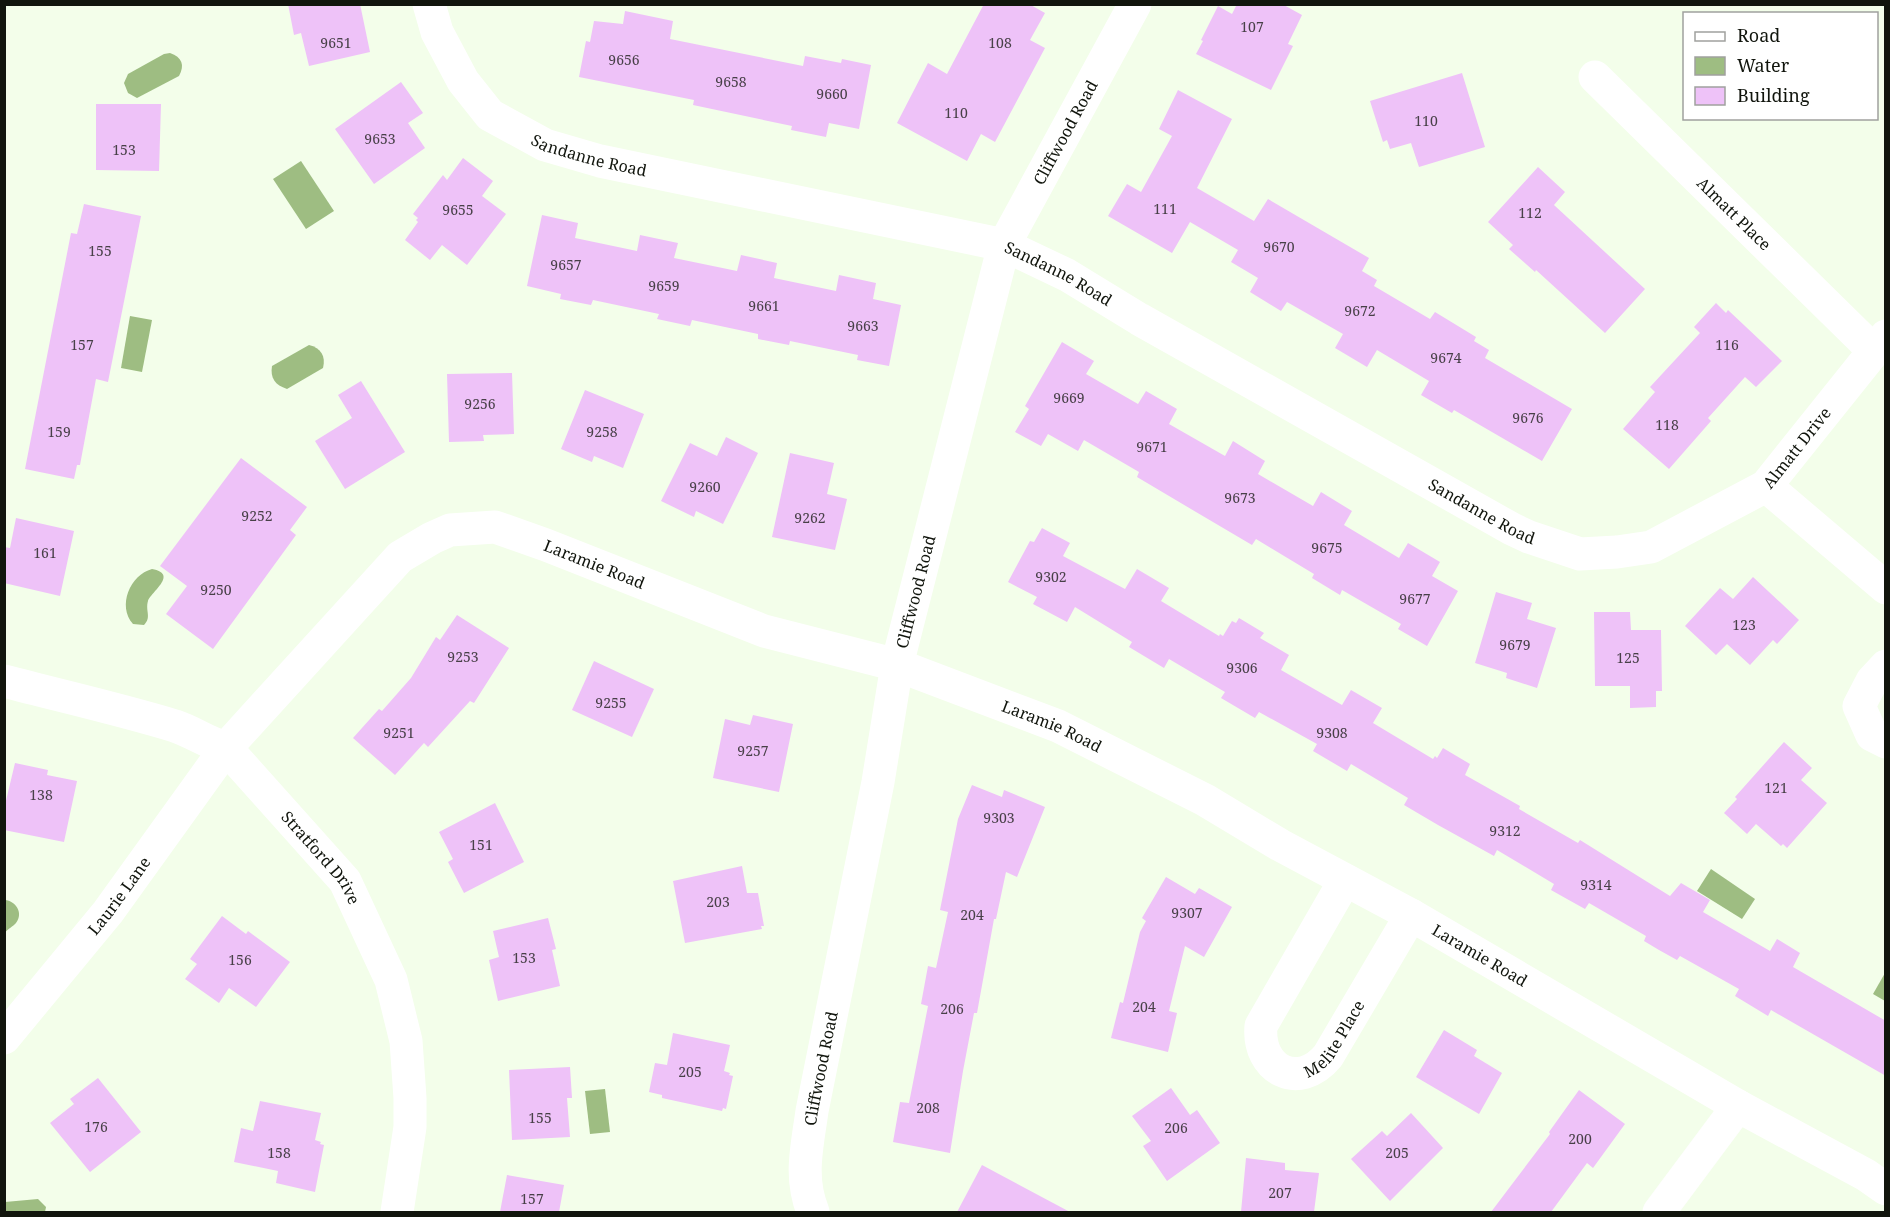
<svg xmlns="http://www.w3.org/2000/svg" width="1890" height="1217" font-family="'Noto Serif',serif">
<rect width="100%" height="100%" fill="#f3feea"/>
<g fill="#9ebd82">
<path d="M170 53C182 57 185 65 179 76L137 98 128 93 124 83 128 74 164 54Z"/>
<polygon points="301,161 334,211 306,229 273,179"/>
<polygon points="130,316 152,320 142,372 121,368"/>
<path d="M309 345C321 348 326 356 323 368L287 389C275 385 270 378 272 366Z"/>
<path d="M152 569C179 574 151 592 148 601 145 611 152 617 144 625L133 624C117 606 130 575 152 569Z"/>
<polygon points="1711,869 1755,899 1742,919 1697,891"/>
<path d="M5 900C15 901 24 912 16 923 13 927 8 928 5 933Z"/>
<polygon points="1885,973 1886,973 1885,1001 1873,994"/>
<polygon points="605,1089 610,1132 590,1134 585,1091"/>
<polygon points="38,1199 46,1207 45,1212 5,1212 5,1202"/>
</g>
<g fill="#eec2f8">
<polygon points="288,4 360,4 370,52 309,66 301,33 294,35"/>
<polygon points="984,4 1029,4 1045,13 1030,40 1045,48 995,142 981,134 967,161 897,123 928,63 947,74"/>
<polygon points="1237,4 1282,4 1302,15 1288,44 1293,46 1271,90 1196,54 1203,41 1201,40 1218,6 1232,14"/>
<polygon points="625,11 673,21 670,39 803,66 805,56 841,63 842,59 871,65 859,129 829,123 826,137 791,130 792,126 693,105 694,100 579,77 586,41 590,42 594,21 623,24"/>
<polygon points="1462,73 1485,147 1419,167 1411,143 1390,149 1387,140 1383,142 1370,101"/>
<polygon points="401,82 423,113 408,123 425,148 374,184 335,129"/>
<polygon points="1178,90 1232,119 1197,188 1254,221 1268,199 1369,258 1362,271 1377,280 1374,286 1430,319 1435,312 1476,337 1474,341 1489,350 1485,358 1572,409 1542,461 1454,410 1452,413 1421,395 1429,381 1377,350 1367,367 1335,348 1343,334 1287,302 1281,311 1250,292 1258,278 1231,262 1238,250 1190,222 1172,253 1108,216 1127,184 1141,192 1172,136 1159,129"/>
<polygon points="96,104 161,104 159,171 96,170"/>
<polygon points="463,158 493,181 482,196 506,214 467,265 442,245 430,260 405,240 418,222 416,220 418,218 413,214 443,175 447,180"/>
<polygon points="1538,167 1565,192 1554,205 1645,289 1605,333 1536,270 1535,272 1509,249 1513,245 1488,222"/>
<polygon points="84,204 141,216 108,382 96,379 80,465 77,465 74,479 25,469 71,233 77,234"/>
<polygon points="542,215 578,223 575,238 637,251 640,235 678,243 674,258 737,271 741,255 777,263 774,278 836,291 839,275 876,283 873,299 901,305 889,366 857,360 858,355 790,341 789,345 758,339 758,334 692,320 690,326 657,319 659,314 593,300 591,305 560,299 561,294 527,286"/>
<polygon points="1716,303 1726,313 1728,310 1782,361 1756,387 1745,377 1708,418 1711,421 1669,469 1623,429 1655,392 1650,387 1700,333 1694,327"/>
<polygon points="1062,342 1094,361 1086,374 1138,404 1146,391 1177,409 1169,424 1225,456 1233,441 1265,461 1258,474 1313,506 1321,492 1352,511 1344,525 1399,558 1408,543 1440,562 1432,576 1458,591 1427,646 1398,629 1401,624 1342,590 1340,595 1312,578 1314,574 1256,539 1252,545 1196,512 1137,477 1139,472 1084,440 1078,451 1048,434 1041,446 1015,432 1029,409 1025,406"/>
<polygon points="512,373 514,434 483,435 484,441 449,442 447,374"/>
<polygon points="361,381 405,452 345,489 315,441 352,418 338,395"/>
<polygon points="585,390 644,414 623,468 594,456 592,462 561,449"/>
<polygon points="726,437 758,453 723,524 696,511 694,517 661,501 690,443 717,456"/>
<polygon points="790,453 834,463 827,494 847,499 835,550 772,537"/>
<polygon points="241,458 307,507 290,530 296,535 213,649 166,614 187,586 160,566"/>
<polygon points="16,518 74,531 60,596 4,583 4,547 10,548"/>
<polygon points="1042,528 1070,543 1063,556 1125,589 1137,569 1169,588 1161,601 1219,636 1220,634 1223,636 1232,621 1236,623 1239,618 1264,633 1260,638 1289,655 1281,670 1342,705 1351,690 1382,708 1373,723 1433,759 1435,756 1437,758 1443,748 1470,764 1465,775 1520,806 1519,809 1578,843 1580,840 1670,896 1681,883 1710,900 1703,912 1770,951 1777,939 1800,953 1793,967 1886,1021 1886,1076 1771,1010 1768,1016 1735,996 1739,989 1680,956 1677,960 1659,950 1644,941 1646,936 1589,903 1585,909 1567,899 1551,890 1554,884 1497,850 1494,856 1438,825 1404,805 1408,798 1351,764 1347,771 1313,751 1317,744 1259,712 1255,718 1221,698 1225,692 1169,659 1164,668 1129,647 1132,642 1075,607 1067,622 1033,604 1037,597 1008,582 1030,541 1034,542"/>
<polygon points="1753,577 1799,620 1777,644 1773,640 1750,665 1727,644 1716,655 1685,626 1720,588 1733,599"/>
<polygon points="1496,592 1532,603 1527,619 1556,628 1537,688 1506,678 1507,673 1475,663"/>
<polygon points="1594,612 1630,612 1631,630 1661,630 1662,691 1656,691 1656,707 1630,708 1630,686 1595,686"/>
<polygon points="457,615 509,648 474,703 470,701 428,747 424,743 395,775 353,738 379,709 382,711 411,678 436,637 440,640"/>
<polygon points="594,661 654,689 632,737 572,710"/>
<polygon points="753,715 793,724 779,792 713,778 725,719 750,725"/>
<polygon points="1784,742 1812,768 1801,780 1827,803 1787,848 1783,844 1781,846 1756,824 1747,834 1724,813 1737,799 1735,797"/>
<polygon points="15,763 48,770 47,775 77,781 64,842 4,830 4,809"/>
<polygon points="972,785 1002,797 1004,790 1045,807 1017,877 1006,872 996,919 994,919 977,1013 974,1013 963,1071 950,1153 893,1142 900,1102 909,1103 928,1006 921,1004 928,966 936,968 948,912 940,910 958,819"/>
<polygon points="495,803 524,862 464,893 448,862 453,859 439,832"/>
<polygon points="742,866 747,893 758,893 764,926 761,926 762,929 685,943 673,881"/>
<polygon points="1166,877 1195,894 1199,888 1232,907 1204,957 1185,946 1169,1011 1177,1013 1168,1052 1111,1038 1120,1002 1123,1003 1140,932 1146,921 1142,918"/>
<polygon points="222,916 246,934 248,931 290,962 256,1007 229,988 219,1003 185,979 197,964 190,959"/>
<polygon points="548,918 556,949 552,950 560,986 498,1001 489,960 499,957 493,931"/>
<polygon points="1444,1030 1477,1050 1474,1056 1502,1073 1479,1114 1416,1077"/>
<polygon points="673,1033 730,1045 724,1071 730,1073 729,1075 733,1076 726,1109 723,1108 722,1111 662,1098 662,1095 649,1092 655,1063 667,1065"/>
<polygon points="570,1067 572,1098 567,1098 570,1137 512,1140 509,1070"/>
<polygon points="98,1078 141,1132 90,1172 50,1123 74,1104 70,1099"/>
<polygon points="1171,1088 1190,1115 1197,1110 1220,1143 1167,1181 1143,1146 1151,1141 1132,1116"/>
<polygon points="1579,1090 1625,1124 1593,1168 1587,1163 1551,1212 1491,1212 1550,1134 1549,1132"/>
<polygon points="260,1101 321,1113 315,1140 321,1142 320,1144 324,1145 315,1192 276,1183 278,1171 234,1162 241,1128 253,1131"/>
<polygon points="1411,1113 1443,1148 1390,1201 1351,1159 1382,1131 1387,1136"/>
<polygon points="1246,1158 1285,1163 1285,1170 1319,1173 1314,1212 1241,1212"/>
<polygon points="982,1165 1070,1212 957,1212"/>
<polygon points="507,1175 564,1185 559,1212 500,1212"/>
</g>
<g fill="none" stroke-linecap="round" stroke-linejoin="round">
<g stroke="#fff" stroke-width="33">
<path id="s1" d="M429 4 437 32 463 81 490 115 545 145 600 161 1004 245 1067 275 1139 319 1512 529 1529 537 1580 554 1617 552 1651 547 1766 486 1886 336"/>
<path id="s2" d="M1595 77 1873 350"/>
<polyline points="1766,486 1886,588"/>
<polyline points="1886,666 1872,681 1859,706 1872,735 1886,742"/>
<path id="s3" d="M4 681C61 696 119 709 175 726 193 732 208 743 226 748L345 881 391 980 406 1041 410 1098V1127L397 1212"/>
<path id="s4" d="M1345 880 1261 1026C1257 1070 1299 1091 1328 1056L1411 915"/>
<path id="s5" d="M4 1038 108 912 226 748 400 557 432 538 450 530 495 527 546 545 764 631 897 665 1058 726 1205 800 1280 845 1411 915 1738 1106 1866 1175 1886 1189"/>
<path id="s6" d="M813 1212C799 1177 807 1148 812 1111L878 782 897 665 1004 245 1135 4"/>
<polyline points="1659,1212 1738,1106"/>
</g>
</g>
<g text-anchor="middle" stroke-width="6" stroke-linejoin="round" paint-order="stroke">
<g font-size="14" fill="#484048">
<text x="1252" y="32">107</text>
<text x="336" y="48">9651</text>
<text x="1000" y="48">108</text>
<text x="624" y="65">9656</text>
<text x="731" y="87">9658</text>
<text x="832" y="99">9660</text>
<text x="956" y="118">110</text>
<text x="1426" y="126">110</text>
<text x="380" y="144">9653</text>
<text x="124" y="155">153</text>
<text x="1165" y="214">111</text>
<text x="458" y="215">9655</text>
<text x="1530" y="218">112</text>
<text x="1279" y="252">9670</text>
<text x="100" y="256">155</text>
<text x="566" y="270">9657</text>
<text x="664" y="291">9659</text>
<text x="764" y="311">9661</text>
<text x="1360" y="316">9672</text>
<text x="863" y="331">9663</text>
<text x="82" y="350">157</text>
<text x="1727" y="350">116</text>
<text x="1446" y="363">9674</text>
<text x="1069" y="403">9669</text>
<text x="480" y="409">9256</text>
<text x="1528" y="423">9676</text>
<text x="1667" y="430">118</text>
<text x="59" y="437">159</text>
<text x="602" y="437">9258</text>
<text x="1152" y="452">9671</text>
<text x="705" y="492">9260</text>
<text x="1240" y="503">9673</text>
<text x="257" y="521">9252</text>
<text x="810" y="523">9262</text>
<text x="1327" y="553">9675</text>
<text x="45" y="558">161</text>
<text x="1051" y="582">9302</text>
<text x="216" y="595">9250</text>
<text x="1415" y="604">9677</text>
<text x="1744" y="630">123</text>
<text x="1515" y="650">9679</text>
<text x="463" y="662">9253</text>
<text x="1628" y="663">125</text>
<text x="1242" y="673">9306</text>
<text x="611" y="708">9255</text>
<text x="399" y="738">9251</text>
<text x="1332" y="738">9308</text>
<text x="753" y="756">9257</text>
<text x="1776" y="793">121</text>
<text x="41" y="800">138</text>
<text x="999" y="823">9303</text>
<text x="1505" y="836">9312</text>
<text x="481" y="850">151</text>
<text x="1596" y="890">9314</text>
<text x="718" y="907">203</text>
<text x="1187" y="918">9307</text>
<text x="972" y="920">204</text>
<text x="524" y="963">153</text>
<text x="240" y="965">156</text>
<text x="1144" y="1012">204</text>
<text x="952" y="1014">206</text>
<text x="690" y="1077">205</text>
<text x="928" y="1113">208</text>
<text x="540" y="1123">155</text>
<text x="96" y="1132">176</text>
<text x="1176" y="1133">206</text>
<text x="1580" y="1144">200</text>
<text x="279" y="1158">158</text>
<text x="1397" y="1158">205</text>
<text x="1280" y="1198">207</text>
<text x="532" y="1204">157</text>
</g>
<g font-size="16" fill="#11150d" stroke="#fff">
<text dy="6" stroke="none"><textPath href="#s6" startOffset="1118">Cliffwood Road</textPath></text>
<text dy="6" stroke="none"><textPath href="#s1" startOffset="236">Sandanne Road</textPath></text>
<text dy="6" stroke="none"><textPath href="#s2" startOffset="195">Almatt Place</textPath></text>
<text dy="6" stroke="none"><textPath href="#s1" startOffset="722">Sandanne Road</textPath></text>
<text dy="6" stroke="none"><textPath href="#s1" startOffset="1566">Almatt Drive</textPath></text>
<text dy="6" stroke="none"><textPath href="#s1" startOffset="1208">Sandanne Road</textPath></text>
<text dy="6" stroke="none"><textPath href="#s5" startOffset="832">Laramie Road</textPath></text>
<text dy="6" stroke="none"><textPath href="#s6" startOffset="632">Cliffwood Road</textPath></text>
<text dy="6" stroke="none"><textPath href="#s5" startOffset="1318">Laramie Road</textPath></text>
<text dy="6" stroke="none"><textPath href="#s3" startOffset="378">Stratford Drive</textPath></text>
<text dy="6" stroke="none"><textPath href="#s5" startOffset="183">Laurie Lane</textPath></text>
<text dy="6" stroke="none"><textPath href="#s5" startOffset="1804">Laramie Road</textPath></text>
<text dy="6" stroke="none"><textPath href="#s4" startOffset="290">Melite Place</textPath></text>
<text dy="6" stroke="none"><textPath href="#s6" startOffset="146">Cliffwood Road</textPath></text>
</g>
</g>
<rect width="1890" height="1217" fill="none" stroke="#11150d" stroke-width="12"/>
<rect x="1683" y="12" width="195" height="108" fill="#ffffff" stroke="#a0a19e" stroke-width="1.5"/>
<rect x="1695" y="32" width="30" height="9" fill="#ffffff" stroke="#a0a19e" stroke-width="1.5"/>
<text x="1737" y="42" font-size="18" fill="#11150d">Road</text>
<rect x="1695" y="57" width="30" height="18" fill="#9ebd82" stroke="#a0a19e" stroke-width="1.5"/>
<text x="1737" y="72" font-size="18" fill="#11150d">Water</text>
<rect x="1695" y="87" width="30" height="18" fill="#eec2f8" stroke="#a0a19e" stroke-width="1.5"/>
<text x="1737" y="102" font-size="18" fill="#11150d">Building</text>
</svg>
